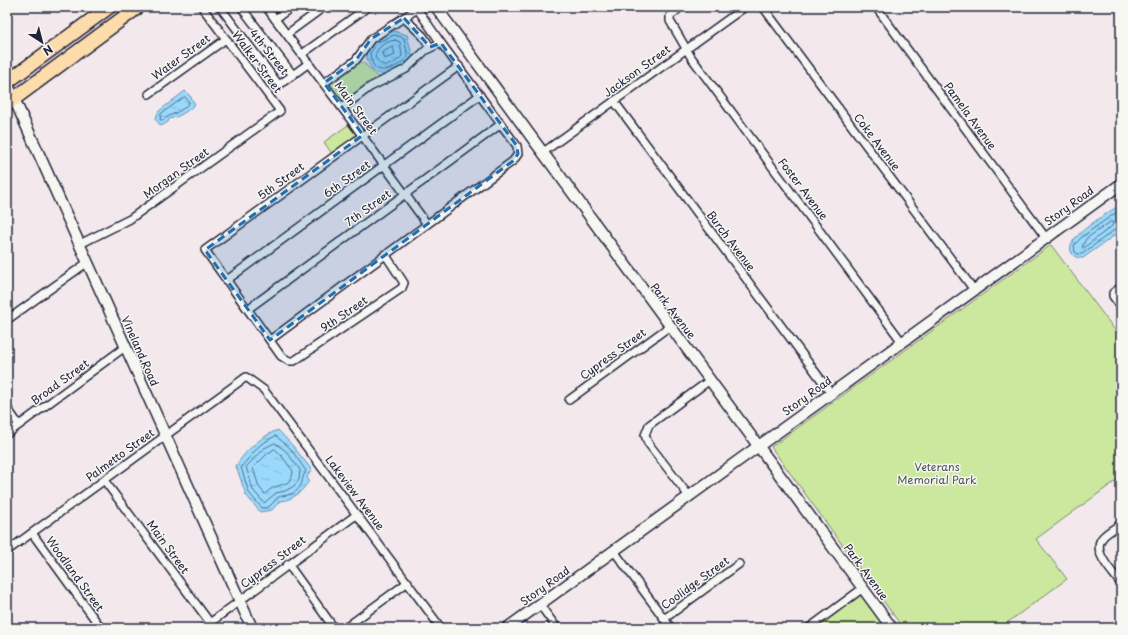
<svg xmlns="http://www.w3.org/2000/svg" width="1128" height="635" font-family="'Playpen Sans',sans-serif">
<defs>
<pattern id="water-ripples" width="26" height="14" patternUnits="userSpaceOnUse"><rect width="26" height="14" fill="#99d9fb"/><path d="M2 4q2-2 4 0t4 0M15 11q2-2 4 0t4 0" fill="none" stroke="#84bad8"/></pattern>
</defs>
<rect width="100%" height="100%" fill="#f3e9ed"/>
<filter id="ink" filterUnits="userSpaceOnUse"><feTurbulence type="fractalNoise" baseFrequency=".025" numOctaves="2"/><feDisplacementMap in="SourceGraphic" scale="8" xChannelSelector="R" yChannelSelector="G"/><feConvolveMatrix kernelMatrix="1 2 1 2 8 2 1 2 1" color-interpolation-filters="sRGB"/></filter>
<g filter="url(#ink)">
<g fill="#cce89e" stroke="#77856c">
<path d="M359 61C367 63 372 73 379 78L351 98 348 97 342 101 328 83Z"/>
<polygon points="348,125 357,136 332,154 324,142"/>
<polygon points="1051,245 1121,338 1121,477 1036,539 1067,579 1000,628 903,628 771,447"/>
<polygon points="862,594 886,628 815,628"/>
</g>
<g fill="url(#water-ripples)" stroke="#6990ae">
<path d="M394 31 407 35 413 58C396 74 371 87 366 53L375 39Z"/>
<path d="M185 91 190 96 195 104C188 111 179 117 169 119L168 122 161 126 155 119 159 111Z"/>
<path d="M1121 204V231L1083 258C1077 258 1073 257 1071 251 1065 237 1110 212 1121 204Z"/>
<path d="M278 430 293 446 312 470 307 477 309 481C301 492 294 500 280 501L272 510 260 512 246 495 236 466C245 451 261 436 278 430Z"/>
</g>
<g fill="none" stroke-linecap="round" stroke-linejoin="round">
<g stroke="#526b88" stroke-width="1">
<path d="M395 35 404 38 408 57C396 69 372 81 370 53L378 42Z"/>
<path d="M395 40 400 42 402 56C393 65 383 71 375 57 377 46 385 42 395 40Z"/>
<polygon points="393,47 395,55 384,59 382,53"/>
<path d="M185 97 189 102C185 111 170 114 163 120H160L161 114Z"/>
<polyline points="1121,209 1083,236 1074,245 1075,252 1078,254 1082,254 1117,228 1121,228"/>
<polygon points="1111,222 1113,223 1112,226 1085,247 1082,247 1086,239"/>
<path d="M276 436 290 448 306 471C300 480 305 486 292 494 287 496 281 495 277 498 272 503 270 509 262 508L249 493 241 467 260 445Z"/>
<polygon points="275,443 286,451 300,470 299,480 294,486 285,491 276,493 264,503 253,490 246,467 263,449"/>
<path d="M275 449 281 455 293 471C292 484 286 483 275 487 271 488 268 492 265 494L259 487 253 468 267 454Z"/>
</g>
<g stroke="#22223b" stroke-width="10">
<g id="street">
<polyline points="220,7 279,85 309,63"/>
<polyline points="241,7 293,75"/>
<polyline points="266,7 342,108 427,224"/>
<polyline points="416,7 441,43"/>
<polyline points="681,7 670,16 670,21 691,57 902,342"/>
<polyline points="763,7 974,290"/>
<polyline points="876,7 1046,238"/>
<polyline points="404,18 423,36 430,47"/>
<polyline points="275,19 292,7"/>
<polyline points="287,34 324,7"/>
<polyline points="302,54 368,7"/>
<polyline points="324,83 356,60 371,39 417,9"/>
<polyline points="149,94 226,39"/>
<polyline points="614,101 831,393"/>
<polyline points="542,153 745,7"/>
<polyline points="80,244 130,219 280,111 202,7"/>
<polyline points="385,254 402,280 404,283 402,288 294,361 289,361 281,356 205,250 459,66"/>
<polyline points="227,280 480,95"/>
<polyline points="1121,287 1113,293 1113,296 1121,307"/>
<polyline points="248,309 501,124"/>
<polyline points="7,320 88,262"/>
<polyline points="270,340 513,161 518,154 517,146 441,43 426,50 406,69 370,87 342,108"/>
<polyline points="569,400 670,326"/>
<polyline points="7,408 19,425"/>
<polyline points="7,434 125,347"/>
<polyline points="104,480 214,628"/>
<polyline points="689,496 648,443 645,435 649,425 710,380"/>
<path d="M1121 524C1115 528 1107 532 1103 537 1090 551 1113 572 1121 584"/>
<polyline points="32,533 101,628"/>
<polyline points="7,551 246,377 264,390 441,628"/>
<polyline points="614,551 671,628"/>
<polyline points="288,564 334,628"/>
<polyline points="540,605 557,628"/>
<polyline points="664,619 739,564"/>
<polyline points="203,628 356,515"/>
<polyline points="345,628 408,582"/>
<polyline points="809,628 863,588"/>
<polyline points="1057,628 1058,628"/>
</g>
</g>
<g stroke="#22223b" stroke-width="13">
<g id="secondary">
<polyline points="436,7 892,628"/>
<polyline points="7,83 252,628"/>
<polyline points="507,628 1121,184"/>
</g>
</g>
<g stroke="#22223b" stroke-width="16">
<g id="highway">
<polyline points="7,82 109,7"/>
<polyline points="7,104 138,7"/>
</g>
</g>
<use href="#street" stroke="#f6f6f2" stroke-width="7"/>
<use href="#secondary" stroke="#f6f6f2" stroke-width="10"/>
<use href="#highway" stroke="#fddcac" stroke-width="13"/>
</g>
</g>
<path fill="#1f6fb2" fill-opacity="0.2" stroke="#1f6fb2" stroke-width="3" stroke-dasharray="8 5" stroke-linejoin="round" d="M404 18 430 47 441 43 517 146 518 154 513 161 270 340 205 250 363 135 324 83 356 60 371 39Z"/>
<g text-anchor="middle" stroke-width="3" stroke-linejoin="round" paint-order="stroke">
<g font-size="11" fill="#22223b" stroke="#f6f6f2">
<text transform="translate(269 52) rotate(51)" y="4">4th Street</text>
<text transform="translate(181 57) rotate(-36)" y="4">Water Street</text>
<text transform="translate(257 62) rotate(53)" y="4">Walker Street</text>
<text transform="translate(637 71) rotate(-36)" y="4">Jackson Street</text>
<text transform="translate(356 108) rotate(53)" y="4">Main Street</text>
<text transform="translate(970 116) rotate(54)" y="4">Pamela Avenue</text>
<text transform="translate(877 142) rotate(53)" y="4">Coke Avenue</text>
<text transform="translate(176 173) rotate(-36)" y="4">Morgan Street</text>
<text transform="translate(347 179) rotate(-36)" y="4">6th Street</text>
<text transform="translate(281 181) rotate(-36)" y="4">5th Street</text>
<text transform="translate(803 189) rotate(53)" y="4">Foster Avenue</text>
<text transform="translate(1069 206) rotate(-36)" y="4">Story Road</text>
<text transform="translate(368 208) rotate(-36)" y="4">7th Street</text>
<text transform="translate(731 241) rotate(53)" y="4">Burch Avenue</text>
<text transform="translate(673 311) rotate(53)" y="4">Park Avenue</text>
<text transform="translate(344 314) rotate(-34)" y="4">9th Street</text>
<text transform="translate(140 351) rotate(66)" y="4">Vineland Road</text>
<text transform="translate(613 354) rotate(-36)" y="4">Cypress Street</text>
<text transform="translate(60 382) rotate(-36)" y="4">Broad Street</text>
<text transform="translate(807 396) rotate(-36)" y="4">Story Road</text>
<text transform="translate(120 455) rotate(-36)" y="4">Palmetto Street</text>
<text transform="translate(355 493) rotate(53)" y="4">Lakeview Avenue</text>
<text transform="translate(168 547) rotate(54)" y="4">Main Street</text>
<text transform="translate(273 562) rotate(-37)" y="4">Cypress Street</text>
<text transform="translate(866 572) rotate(54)" y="4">Park Avenue</text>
<text transform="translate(75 574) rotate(54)" y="4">Woodland Street</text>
<text transform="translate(695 583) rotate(-36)" y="4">Coolidge Street</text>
<text transform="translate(545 586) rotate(-36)" y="4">Story Road</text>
</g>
<g font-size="11" fill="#4c5454" stroke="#f6f6f2">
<text x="937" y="471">Veterans<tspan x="937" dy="13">Memorial Park</tspan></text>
</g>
</g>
<rect width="1128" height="635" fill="none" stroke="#f6f6f2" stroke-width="24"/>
<rect x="12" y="12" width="1104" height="611" fill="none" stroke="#22223b" stroke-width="1.5" filter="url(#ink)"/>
<g transform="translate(42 42) rotate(144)" stroke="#f6f6f2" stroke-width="3" paint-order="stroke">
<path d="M0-3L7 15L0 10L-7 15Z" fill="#22223b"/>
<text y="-6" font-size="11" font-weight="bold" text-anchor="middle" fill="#22223b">N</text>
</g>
</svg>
